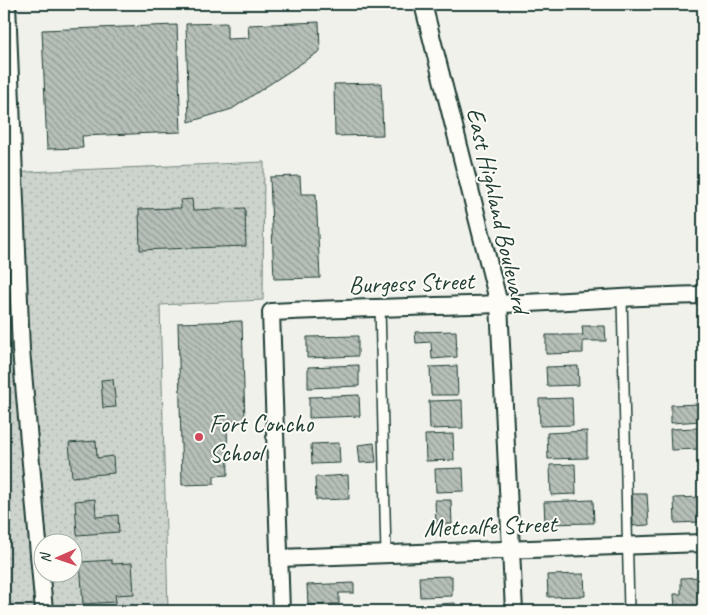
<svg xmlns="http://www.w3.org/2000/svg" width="707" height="615" font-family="Caveat,sans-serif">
<defs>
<pattern id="grass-dots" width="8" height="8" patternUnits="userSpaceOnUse" patternTransform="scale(1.25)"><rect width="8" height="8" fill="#cdd3cd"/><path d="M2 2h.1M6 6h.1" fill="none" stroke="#b0b6b1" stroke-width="1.8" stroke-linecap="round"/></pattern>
<pattern id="building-back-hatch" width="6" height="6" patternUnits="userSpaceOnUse" patternTransform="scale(1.25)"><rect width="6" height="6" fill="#b6bfb8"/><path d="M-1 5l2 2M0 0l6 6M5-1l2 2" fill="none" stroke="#939c96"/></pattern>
</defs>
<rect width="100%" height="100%" fill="#f0f1eb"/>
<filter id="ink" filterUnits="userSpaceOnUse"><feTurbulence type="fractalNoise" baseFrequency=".02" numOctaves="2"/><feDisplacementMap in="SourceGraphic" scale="10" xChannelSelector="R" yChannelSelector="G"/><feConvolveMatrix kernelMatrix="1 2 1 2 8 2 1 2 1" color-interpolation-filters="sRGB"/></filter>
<g filter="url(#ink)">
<path fill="url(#grass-dots)" stroke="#768880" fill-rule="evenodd" d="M264 162 263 300 160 305 168 611H4V173ZM42 542H72V572H42Z"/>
<g fill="url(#building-back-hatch)" stroke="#1f3d34">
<polygon points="319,22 320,51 232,109 189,122 186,24 227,23 227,39 249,38 248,25"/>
<polygon points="177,25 181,132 82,136 83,148 47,149 42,30"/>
<polygon points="381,83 383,135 335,136 334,84"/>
<polygon points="300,176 301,194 316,194 320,278 274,279 270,177"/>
<polygon points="192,199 193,210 245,208 246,246 140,250 139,209 181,208 180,200"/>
<polygon points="242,321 245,422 227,422 228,475 214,476 214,484 182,485 178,323"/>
<polygon points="582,326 605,326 606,341 583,341 583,353 546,354 546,335 583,335"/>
<polygon points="456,331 457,357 432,359 431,342 416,343 415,332"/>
<polygon points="358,336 358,356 307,358 307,337"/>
<polygon points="359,365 359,386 308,388 308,367"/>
<polygon points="457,366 458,395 431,395 430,367"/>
<polygon points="578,366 579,385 547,386 546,367"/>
<polygon points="113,379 116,407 103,408 101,380"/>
<polygon points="359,395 360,416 309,418 309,397"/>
<polygon points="572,398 573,425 540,426 539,399"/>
<polygon points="462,400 463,428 430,429 429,401"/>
<polygon points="702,404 702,421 671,423 671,405"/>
<polygon points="698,428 699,449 671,450 670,429"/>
<polygon points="587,431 587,458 548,459 547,433"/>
<polygon points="453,434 454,460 426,461 425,435"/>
<polygon points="96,441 97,458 113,456 114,473 72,477 69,443"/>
<polygon points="339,443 340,463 312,464 311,444"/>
<polygon points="374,443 376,462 360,463 358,445"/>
<polygon points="575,464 576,494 551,495 550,465"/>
<polygon points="463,468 464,491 436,492 435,469"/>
<polygon points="348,475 349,499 316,500 315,477"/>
<polygon points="632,494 647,494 649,525 633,526"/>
<polygon points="703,497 703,522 675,523 674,498"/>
<polygon points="95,499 96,517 118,515 119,532 77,535 75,501"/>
<polygon points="435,500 451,500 452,524 436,524"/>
<polygon points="593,500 594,523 545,524 544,502"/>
<polygon points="112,560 112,564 132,563 134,594 115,595 116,602 83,604 80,562"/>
<polygon points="584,574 585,596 548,597 547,575"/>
<polygon points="452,576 452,596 420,597 419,577"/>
<polygon points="701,577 702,611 675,611 674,594 681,594 681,578"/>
<polygon points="354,583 354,593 339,593 339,604 308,605 307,585"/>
<polygon points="455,603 456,611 423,611 423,605"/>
<polygon points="575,608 575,611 549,611 549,609"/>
</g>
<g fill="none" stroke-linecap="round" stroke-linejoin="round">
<g stroke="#1f3d34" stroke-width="12">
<g id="service">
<polyline points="622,297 629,611"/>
<polyline points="380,306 386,554"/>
</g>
</g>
<g stroke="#1f3d34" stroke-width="20">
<g id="minor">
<polyline points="7,4 21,350 44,611"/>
<polyline points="423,4 499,304 514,611"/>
<polyline points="279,558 703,543"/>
<path d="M281 611 271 312C346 308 422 307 498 304 567 302 635 296 703 295"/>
</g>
</g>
<use href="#service" stroke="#fdfcf7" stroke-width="9"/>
<use href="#minor" stroke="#fdfcf7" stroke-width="16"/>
</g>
</g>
<circle fill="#d1495b" stroke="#fdfcf7" stroke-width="2" cx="199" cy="437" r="5"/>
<g text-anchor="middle" stroke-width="4" stroke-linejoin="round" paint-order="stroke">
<g font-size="25" fill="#1f3d34" stroke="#fdfcf7">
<text transform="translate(499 210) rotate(77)" y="9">East Highland Boulevard</text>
<text transform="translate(411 282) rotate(-2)" y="9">Burgess Street</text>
<text transform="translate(490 525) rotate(-2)" y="9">Metcalfe Street</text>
</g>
<g font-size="25" fill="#1f3d34" stroke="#fdfcf7" text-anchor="start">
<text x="209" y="432">Fort Concho<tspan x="209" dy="29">School</tspan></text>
</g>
</g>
<rect width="707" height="615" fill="none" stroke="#fdfcf7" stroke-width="20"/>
<rect x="10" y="10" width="687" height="595" fill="none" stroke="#1f3d34" stroke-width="2" filter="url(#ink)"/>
<g transform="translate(58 558) rotate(268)"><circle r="24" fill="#fdfcf7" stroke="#a4b0a9"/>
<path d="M0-4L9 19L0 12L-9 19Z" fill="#d1495b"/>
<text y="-8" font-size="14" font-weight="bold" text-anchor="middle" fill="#1f3d34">N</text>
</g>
</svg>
